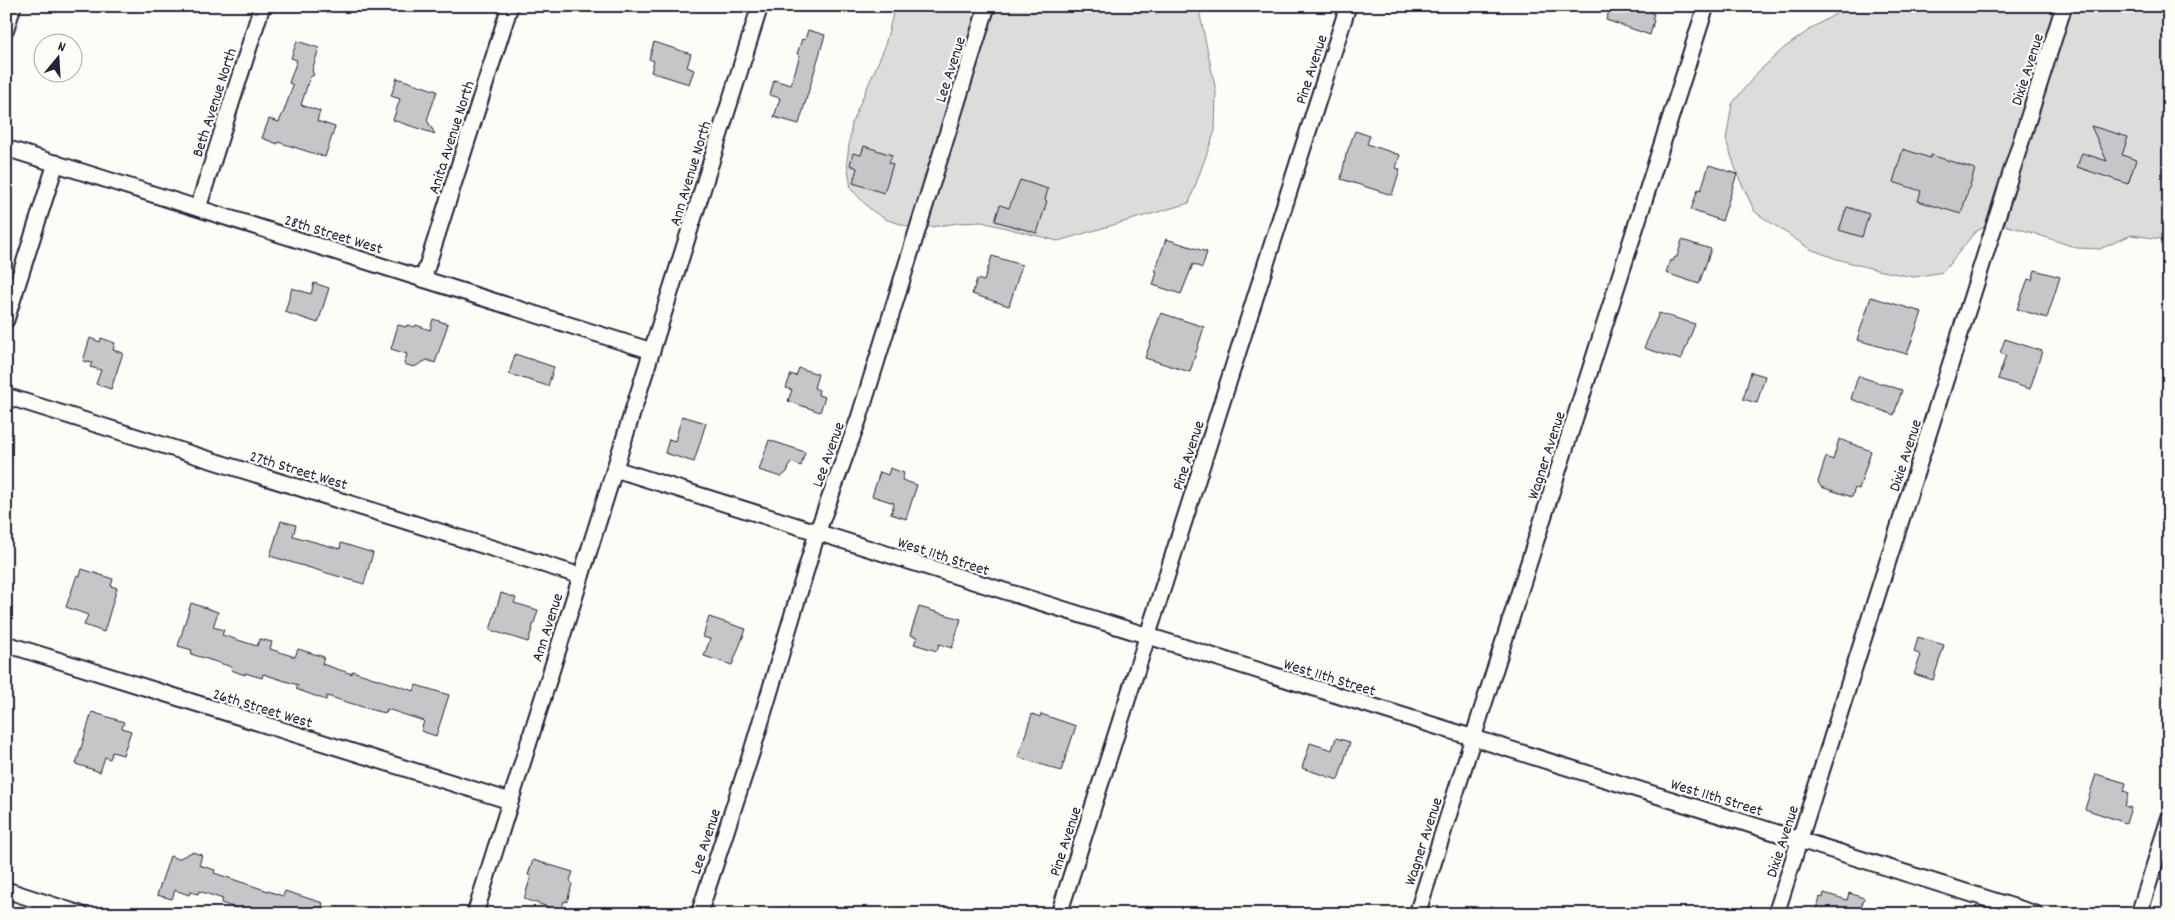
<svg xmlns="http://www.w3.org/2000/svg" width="2175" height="920" font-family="Dekko,sans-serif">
<rect width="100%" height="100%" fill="#fdfcf7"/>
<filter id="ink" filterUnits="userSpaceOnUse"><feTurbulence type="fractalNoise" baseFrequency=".02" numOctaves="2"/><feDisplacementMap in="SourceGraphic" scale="10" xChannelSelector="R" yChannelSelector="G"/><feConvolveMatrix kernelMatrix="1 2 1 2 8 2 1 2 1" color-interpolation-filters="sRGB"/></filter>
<g filter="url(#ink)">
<g fill="#dddcdb" stroke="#807f8b">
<polygon points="895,6 1203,6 1200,15 1216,91 1215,131 1189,203 1058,241 982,222 958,223 916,229 885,219 870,209 851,189 847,161 852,122 884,49"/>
<polygon points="1849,6 2169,6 2169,240 2131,235 2100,249 2077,248 2030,232 1994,222 1975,232 1943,272 1914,277 1877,270 1837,259 1810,249 1755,212 1738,176 1726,140 1732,104 1756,74 1784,48 1815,26"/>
</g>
<g fill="#c6c6c8" stroke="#22223b">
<polygon points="1611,6 1653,6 1651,13 1654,14 1652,19 1654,20 1650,35 1606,20"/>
<polygon points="808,30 825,35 799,124 774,117 780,98 770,95 774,80 791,85 800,55 797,54 802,39 805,40"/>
<polygon points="297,41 319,48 312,71 314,75 310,77 301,105 320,111 317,121 335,127 325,157 278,142 278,144 262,138 269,119 279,122 284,111 293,85 289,83 297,60 291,58"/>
<polygon points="654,42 691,54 687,67 694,70 689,84 651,72 654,61 649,59"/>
<polygon points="397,78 437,91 427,120 435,134 393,120 400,99 391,96"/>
<polygon points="2091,126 2128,137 2122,155 2136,160 2128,184 2077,167 2082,153 2107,161"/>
<polygon points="1355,131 1370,136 1367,144 1400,155 1396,168 1400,169 1392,195 1341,179 1346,155"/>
<polygon points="864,146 892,155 889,163 893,164 884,193 853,183 857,168 850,165 853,153 861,155"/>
<polygon points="1903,149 1930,158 1931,155 1975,169 1961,214 1918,201 1921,191 1893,182"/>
<polygon points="1709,165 1737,174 1722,221 1691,210 1698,189 1701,190"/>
<polygon points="1020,180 1048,189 1045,200 1047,201 1037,233 995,221 1000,205 1009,208"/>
<polygon points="1847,207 1869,214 1862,237 1839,230"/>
<polygon points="1166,239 1207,252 1202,268 1193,264 1181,294 1153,285 1157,272 1155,271"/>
<polygon points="1682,240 1711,249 1699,284 1666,273 1670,260 1673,261 1675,257 1677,257"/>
<polygon points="992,256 1022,265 1009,306 972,294 977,279 984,281"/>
<polygon points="2035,270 2060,277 2047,318 2017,309 2028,279 2032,280"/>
<polygon points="314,283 329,288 318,323 285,312 292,288 311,294"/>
<polygon points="1871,297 1922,312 1907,354 1857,340"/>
<polygon points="1161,313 1204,327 1190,372 1145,358"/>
<polygon points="1659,313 1695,324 1681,360 1644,348"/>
<polygon points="433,319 448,324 435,363 427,360 414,367 404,364 407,354 391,349 398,325 406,327 407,325 415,327 416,325 430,330"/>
<polygon points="90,338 100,342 101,338 115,343 113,350 123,353 111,389 96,384 101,370 90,367 92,363 83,361"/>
<polygon points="2005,339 2042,351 2030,389 1998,379 2006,355 2000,353"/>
<polygon points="515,354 554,367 548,386 509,374"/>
<polygon points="799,368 818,374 814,388 819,390 818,395 825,397 820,412 788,401 792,390 786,388 791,374 796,376"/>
<polygon points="1751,372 1765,376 1757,403 1743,399"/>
<polygon points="1858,376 1902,390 1894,415 1851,399"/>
<polygon points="682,416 706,423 694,462 665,453 669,439 675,441"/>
<polygon points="1839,439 1871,451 1859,489 1855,488 1852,497 1821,487 1818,482 1826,457 1833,460"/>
<polygon points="769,440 805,452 801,466 791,462 787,472 781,477 759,470"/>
<polygon points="890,468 904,473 902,480 917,485 906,519 891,514 894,503 872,496 880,472 888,475"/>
<polygon points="281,521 296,525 293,536 340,549 341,543 373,553 364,584 270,556"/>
<polygon points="82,569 113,579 111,586 117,588 104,632 84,625 88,615 66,607 77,575 80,576"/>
<polygon points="501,593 516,598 514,603 538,610 528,642 490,630"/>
<polygon points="191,603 218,612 213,627 224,630 222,635 257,646 260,639 272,642 270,649 295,657 298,649 324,657 322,664 352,674 352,671 414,691 416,685 449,695 436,736 421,731 424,721 387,709 386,713 376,711 327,696 326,700 296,689 298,685 263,674 262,678 245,673 245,675 231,670 232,667 191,654 192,650 178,646"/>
<polygon points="919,607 961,619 952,648 939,644 937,651 914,644 917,637 910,635"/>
<polygon points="709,617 746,629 732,665 704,656 710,639 703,637"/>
<polygon points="1918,637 1944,645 1933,680 1914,674 1921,655 1914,652"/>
<polygon points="92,712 124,722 122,728 131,731 123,755 112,752 110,759 105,757 100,772 76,764"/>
<polygon points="1032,714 1040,717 1041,714 1076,726 1061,771 1018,757"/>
<polygon points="1336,738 1350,742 1338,780 1302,768 1310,743 1332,750"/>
<polygon points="2096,774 2126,783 2124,791 2129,793 2125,806 2131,808 2126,823 2085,809"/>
<polygon points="192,852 202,855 199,865 215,870 214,873 283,896 285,891 323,903 320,914 236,914 238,909 221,903 223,899 199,891 198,894 190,892 189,895 175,890 172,899 157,895 170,856 178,859"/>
<polygon points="533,860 573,872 570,880 572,884 567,902 564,901 561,911 524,899 531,876 528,875"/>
<polygon points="1824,893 1847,900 1849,893 1864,898 1859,914 1815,914 1820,897 1823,898"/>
</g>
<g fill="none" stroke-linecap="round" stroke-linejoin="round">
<g stroke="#22223b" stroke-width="19">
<g id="minor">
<polyline points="6,29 13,6"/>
<polyline points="6,148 652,351"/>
<polyline points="198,208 262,6"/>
<polyline points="423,279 510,6"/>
<polyline points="6,320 56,163"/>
<polyline points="6,396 581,576"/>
<polyline points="615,469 2036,914"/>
<polyline points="6,644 510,801"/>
<polyline points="6,890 80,914"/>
<polyline points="475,914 760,6"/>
<polyline points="699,914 752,751 817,533 859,418 987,6"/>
<polyline points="1059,914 1348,6"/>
<polyline points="1417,914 1706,6"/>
<polyline points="1776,914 2064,6"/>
<polyline points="2139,914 2169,819"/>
</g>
</g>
<use href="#minor" stroke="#fdfcf7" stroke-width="15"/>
</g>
</g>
<g text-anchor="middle" stroke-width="4.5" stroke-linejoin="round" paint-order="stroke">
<g font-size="16" fill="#22223b" stroke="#fdfcf7">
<text transform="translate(949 69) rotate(-72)" y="6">Lee Avenue</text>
<text transform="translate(1310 69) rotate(-72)" y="6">Pine Avenue</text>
<text transform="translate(2026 69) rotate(-72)" y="6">Dixie Avenue</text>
<text transform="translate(213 102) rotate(-72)" y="6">Beth Avenue North</text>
<text transform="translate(450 137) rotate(-72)" y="6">Anita Avenue North</text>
<text transform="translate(689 173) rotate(-73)" y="6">Ann Avenue North</text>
<text transform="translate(334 233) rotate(17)" y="6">28th Street West</text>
<text transform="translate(827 454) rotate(-70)" y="6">Lee Avenue</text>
<text transform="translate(1187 455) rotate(-72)" y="6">Pine Avenue</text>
<text transform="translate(1545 455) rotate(-72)" y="6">Wagner Avenue</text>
<text transform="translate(1904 455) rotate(-72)" y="6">Dixie Avenue</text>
<text transform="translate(299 469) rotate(17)" y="6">27th Street West</text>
<text transform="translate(944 555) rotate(18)" y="6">West 11th Street</text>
<text transform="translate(546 627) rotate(-72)" y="6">Ann Avenue</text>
<text transform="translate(1330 676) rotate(17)" y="6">West 11th Street</text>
<text transform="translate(263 707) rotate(17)" y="6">26th Street West</text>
<text transform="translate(1717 796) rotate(17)" y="6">West 11th Street</text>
<text transform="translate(704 841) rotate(-72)" y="6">Lee Avenue</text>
<text transform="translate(1064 841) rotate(-72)" y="6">Pine Avenue</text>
<text transform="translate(1422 841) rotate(-72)" y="6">Wagner Avenue</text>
<text transform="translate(1781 841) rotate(-72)" y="6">Dixie Avenue</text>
</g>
</g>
<rect width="2175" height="920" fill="none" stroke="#fdfcf7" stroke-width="25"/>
<rect x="12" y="12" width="2150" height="895" fill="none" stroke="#22223b" stroke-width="2" filter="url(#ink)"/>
<g transform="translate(58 58) rotate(18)"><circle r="24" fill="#fdfcf7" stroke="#a5a5ac"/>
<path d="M0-4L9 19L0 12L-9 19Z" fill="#22223b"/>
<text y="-8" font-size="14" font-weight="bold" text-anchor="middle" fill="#22223b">N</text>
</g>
</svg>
